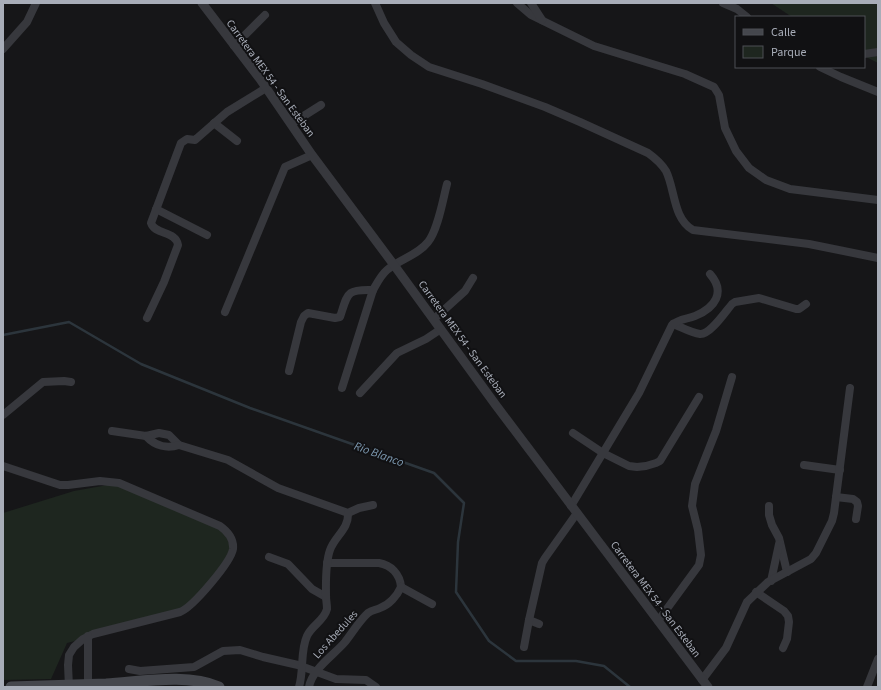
<svg xmlns="http://www.w3.org/2000/svg" width="881" height="690" font-family="'Source Sans 3',sans-serif">
<rect width="100%" height="100%" fill="#161618"/>
<g fill="#1e261f">
<polygon points="771,3 878,3 878,63 864,56 864,17 792,17"/>
<polygon points="113,484 224,530 230,546 231,558 188,612 67,643 51,679 3,680 3,513 74,491"/>
</g>
<g fill="none" stroke-linecap="round" stroke-linejoin="round">
<polyline stroke="#2c353c" stroke-width="2.5" points="3,335 69,322 141,364 250,408 434,473 464,503 458,542 456,592 489,641 516,661 576,661 604,666 630,687"/>
<g stroke="#37383d" stroke-width="8">
<path d="M375 3 384 23 396 42 411 55 429 67 482 84 545 107 580 122 648 153C655 158 661 163 666 171 675 189 673 219 693 230L809 244 878 258"/>
<polyline points="517,3 531,15 594,46 685,74 714,87 719,95 725,128 736,151 749,168 766,180 790,189 878,200"/>
<polyline points="531,3 542,20"/>
<polyline points="723,3 737,9 747,17"/>
<polyline points="234,46 265,15"/>
<polyline points="3,49 27,22 36,3"/>
<polyline points="864,54 878,52"/>
<polyline points="820,67 841,77 878,92"/>
<polyline points="214,123 237,141"/>
<polyline points="291,124 321,105"/>
<polyline points="156,209 207,235"/>
<polyline points="225,312 285,167 312,155"/>
<path d="M147 318 164 282 178 245C176 231 155 235 151 223L181 143 187 139 195 140 227 112 266 88"/>
<polyline points="434,319 465,291 473,278"/>
<path d="M673 324C681 327 691 333 700 334 710 335 726 311 732 304L735 302 759 298 796 309H799L806 304"/>
<path d="M289 371 301 322 304 316 308 313 335 318 340 317C348 293 346 289 373 290"/>
<path d="M342 388 373 290C377 283 381 275 387 270 400 259 418 255 428 242 438 230 443 199 447 184"/>
<polyline points="360,393 397,353 426,339 441,329"/>
<polyline points="3,415 43,382 64,381 71,382"/>
<polyline points="112,431 146,436 159,433 169,435 179,445 228,460 278,488 348,513 359,508 373,505"/>
<polyline points="573,433 603,453 629,466 637,467 646,466 656,463 660,461 699,397"/>
<path d="M146 436C155 446 167 449 179 445"/>
<polyline points="804,465 840,470"/>
<path d="M3 466 60 485H68L100 481 119 483 220 526C227 531 234 539 233 549 231 562 193 607 180 612L93 634 83 639 74 647 69 655 68 665 69 687"/>
<polyline points="836,497 853,499 857,502 858,506 856,519"/>
<path d="M571 506 639 393 672 325C678 319 687 319 695 316 715 308 726 292 710 274"/>
<polyline points="769,506 769,515 772,525 779,538 787,572"/>
<polyline points="269,557 288,564 312,589 326,597"/>
<path d="M327 563H379C391 565 400 574 401 587"/>
<polyline points="771,581 779,544"/>
<polyline points="401,587 432,604"/>
<polyline points="756,592 784,611 788,616 789,622 787,639 783,648"/>
<polyline points="529,620 539,624"/>
<polyline points="658,621 699,565 701,555 698,530 692,506 695,484 716,431 732,377"/>
<polyline points="88,636 88,687"/>
<polyline points="524,647 529,620 542,563 545,558 577,513"/>
<polyline points="129,669 140,671 194,667 223,651 240,650 263,657 298,665 336,679 366,680 376,687"/>
<polyline points="702,680 726,648 747,602 768,582 811,559 816,553 832,521 834,513 850,388"/>
<path d="M299 687C304 671 300 651 307 636 312 625 324 621 327 609 327 604 326 600 326 596 326 582 325 564 330 550 335 536 349 529 348 513"/>
<path d="M309 687C312 669 334 655 345 642 353 632 359 621 368 613 372 610 376 610 380 608 389 605 397 596 401 587"/>
<polyline points="867,687 878,659"/>
</g>
<polyline stroke="#37383d" stroke-width="9" points="202,3 260,79 312,155 394,265 495,404 708,687"/>
<path stroke="#45474d" stroke-width="11" d="M11 687C43 686 74 685 106 684 141 682 187 673 219 687"/>
</g>
<g text-anchor="middle" stroke-width="4" stroke-linejoin="round" paint-order="stroke">
<g font-size="11" fill="#a8adb8" stroke="#111113">
<text transform="translate(271 78) rotate(54)" y="4">Carretera MEX 54 - San Esteban</text>
<text transform="translate(463 339) rotate(54)" y="4">Carretera MEX 54 - San Esteban</text>
<text transform="translate(656 599) rotate(53)" y="4">Carretera MEX 54 - San Esteban</text>
<text transform="translate(335 634) rotate(-48)" y="4">Los Abedules</text>
</g>
<g font-size="12" font-style="italic" fill="#7f9bb3" stroke="#111113">
<text transform="translate(379 454) rotate(20)" y="4">Rio Blanco</text>
</g>
</g>
<rect width="881" height="690" fill="none" stroke="#a8adb8" stroke-width="8"/>
<rect x="735" y="16" width="130" height="52" fill="#111113" stroke="#4d4f55"/>
<rect x="743" y="29" width="20" height="6" fill="#45474d" stroke="#4d4f55"/>
<text x="771" y="36" font-size="12" fill="#a8adb8">Calle</text>
<rect x="743" y="46" width="20" height="12" fill="#1e261f" stroke="#4d4f55"/>
<text x="771" y="56" font-size="12" fill="#a8adb8">Parque</text>
</svg>
